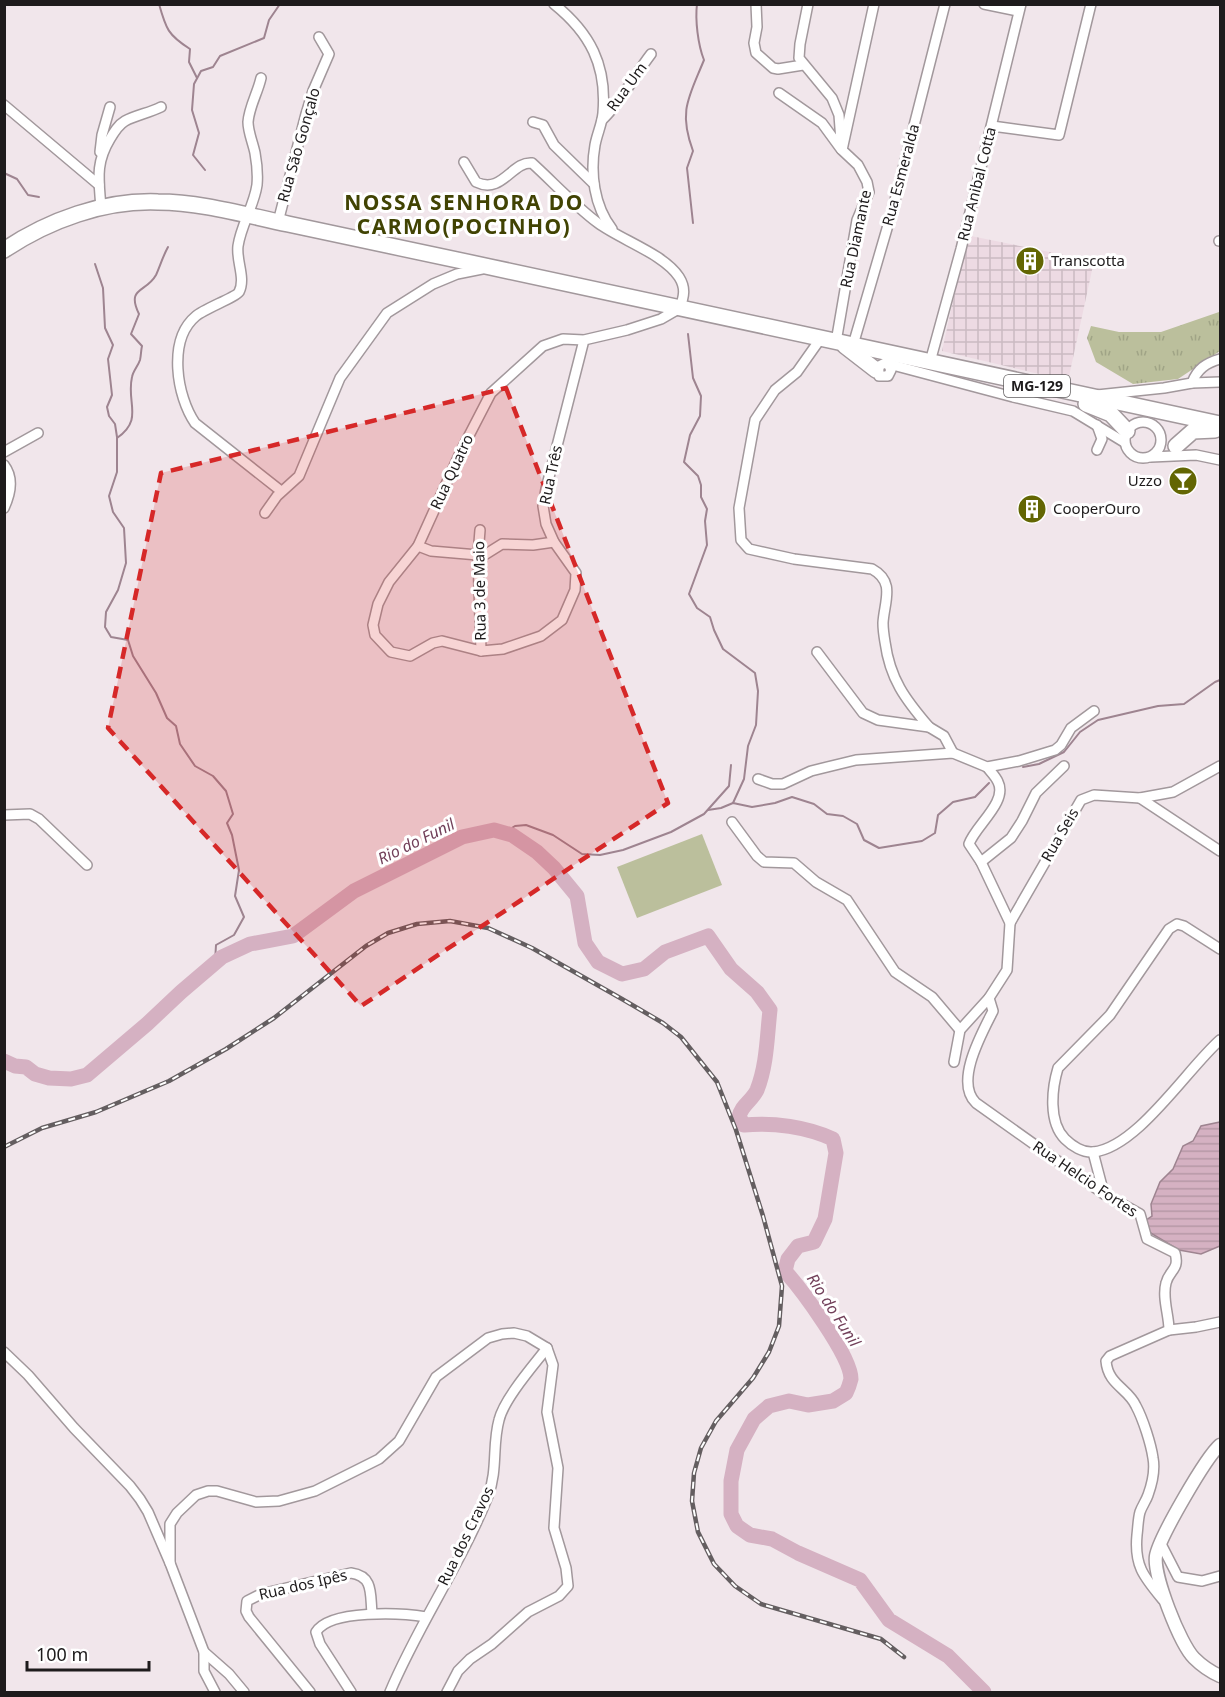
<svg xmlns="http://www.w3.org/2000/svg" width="1225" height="1697" font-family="'Noto Sans',sans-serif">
<defs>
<pattern id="industrial-grid" width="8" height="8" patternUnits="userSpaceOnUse" patternTransform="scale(1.5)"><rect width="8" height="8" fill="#eddae3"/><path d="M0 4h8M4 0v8" fill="none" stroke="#cbbac2"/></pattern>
<pattern id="grass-tufts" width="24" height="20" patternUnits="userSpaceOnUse" patternTransform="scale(1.5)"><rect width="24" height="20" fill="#bbbf9c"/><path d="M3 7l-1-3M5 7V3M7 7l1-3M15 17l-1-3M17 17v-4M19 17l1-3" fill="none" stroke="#a0a486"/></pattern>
<pattern id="water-rules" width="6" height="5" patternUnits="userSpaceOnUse" patternTransform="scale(1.5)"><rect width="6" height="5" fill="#d5b1c2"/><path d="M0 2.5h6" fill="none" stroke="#b698a6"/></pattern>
</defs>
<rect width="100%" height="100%" fill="#f1e6eb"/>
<polygon fill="url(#industrial-grid)" points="971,236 1094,261 1068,381 942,351 959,274"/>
<polygon fill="url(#grass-tufts)" points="1219,312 1220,351 1178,379 1133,384 1096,362 1087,338 1091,326 1119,332 1161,332"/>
<polygon fill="#bbbf9c" points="702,834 722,885 637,918 617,867"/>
<polygon fill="url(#water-rules)" stroke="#9e8490" stroke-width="1.5" points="1220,1122 1220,1246 1201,1254 1179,1250 1149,1232 1146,1220 1152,1216 1151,1204 1160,1182 1173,1169 1183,1146 1193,1141 1201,1126"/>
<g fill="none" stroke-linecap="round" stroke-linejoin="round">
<g stroke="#9e8490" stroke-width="2">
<path d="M159 4C166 29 168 35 190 49L189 62 197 78"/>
<polyline points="205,170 193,155 199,133 192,110 194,84 201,71 213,67 220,56 264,38 269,20 280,4"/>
<polyline points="4,173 17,179 28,195 39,197"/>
<path d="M693 223 687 168 693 151C678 111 689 97 704 60 698 45 695 20 697 4"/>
<path d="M168 247C163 256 160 266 156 275 146 293 126 287 139 314L131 334 142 346C141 350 141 356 140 360 138 366 133 371 132 377 126 403 144 419 117 438V472L109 496 113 512 124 528 126 563 118 590 106 612 105 627 111 637 128 640 133 656 156 693 167 718 176 726 180 744 195 766 213 776 226 791 233 814 227 823 232 835 239 870 235 896 244 917 234 935 216 945 215 962"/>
<polyline points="95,264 103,288 105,328 113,345 108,359 112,395 107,407 109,416 115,424 117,437"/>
<polyline points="688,334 693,378 701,396 700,416 690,435 684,462 698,476 701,485 701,497 707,509 705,521 707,545 689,594 697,608 710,617 714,630 723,649 755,673 758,691 756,725 748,746 744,779 733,803"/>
<polyline points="1023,767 1039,764 1064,752 1080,732 1098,720 1158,706 1184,704 1215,682 1220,680"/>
<polyline points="708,810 721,808 733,803 752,807 775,803 792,797 814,804 827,814 843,816 857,824 864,840 879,848 922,841 935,833 938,815 953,802 975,797 989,783"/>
<polyline points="504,833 515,826 526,825 553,835 582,854 600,855 623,850 671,832 704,814 729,786 731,765"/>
</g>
<path stroke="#d5b1c2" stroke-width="15" d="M4 1061 15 1066 26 1067 35 1074 49 1078 71 1079 87 1075 147 1024 181 992 222 957 250 944 293 936 354 891 462 837 494 830 512 835 537 852 554 868 577 896 585 943 598 962 622 974 644 969 665 952 708 936 731 969 757 992 770 1010C767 1036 767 1065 757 1090 752 1101 741 1105 739 1117L744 1125C773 1122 807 1127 833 1139L836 1153 825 1219 814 1242 798 1246 788 1259 785 1271C802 1290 851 1356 851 1379 850 1383 848 1389 846 1393L833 1401 808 1405 789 1401 769 1406 754 1419 737 1450 731 1481V1514L737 1526 750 1535 772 1539 798 1553 860 1580 889 1620 948 1656 984 1692"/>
<g stroke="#a2989c" stroke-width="12">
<g id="minor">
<path d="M554 4C590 33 607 65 603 113 602 124 597 134 595 145 590 173 594 206 612 229"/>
<polyline points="756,4 757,27 754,43 756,53 773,68 778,69 803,65"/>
<polyline points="808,4 800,44 799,58 832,98 839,115 841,141"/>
<polyline points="984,4 1018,11"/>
<path d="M261 78C258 92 249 107 248 122 248 132 253 143 255 153 257 164 258 174 257 185 254 206 241 225 238 246 236 261 246 278 239 292 236 297 204 309 196 316 167 340 177 397 195 423L281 491"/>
<polyline points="779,93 822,123 841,149"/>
<polyline points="4,105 99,185"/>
<path d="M602 120C622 101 634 76 651 54"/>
<polyline points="533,122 543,125 554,145 594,184"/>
<polyline points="992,126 1059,135 1091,4"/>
<polyline points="100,152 102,135 110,107"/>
<path d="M464 162 476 182C502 195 512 161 532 163 554 183 574 205 598 223 621 240 664 254 679 277 686 288 684 296 680 308L661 319 627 330 584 340 563 339 543 346 491 393 461 451 418 546 389 582 378 604 373 625 375 635 391 652 410 656 433 643 442 641 481 651 503 649 541 636 562 620 575 590 576 573 554 542 546 524 543 506 546 489 584 340"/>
<path d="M101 208C99 180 95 164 110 139 114 132 118 125 125 121 136 115 149 113 161 107"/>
<polyline points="278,222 306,114 313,91 329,54 319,37"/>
<polyline points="1219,241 1220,241"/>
<path d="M821 338 797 372 775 390 755 420 739 508 741 540 749 549 794 559 872 569C896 582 884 602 883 623 883 629 884 636 885 642 890 679 905 699 929 727"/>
<polyline points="836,342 857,220 869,192 867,182 858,165 842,150 874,4"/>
<polyline points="853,345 893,208 945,4"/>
<polyline points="930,362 961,249 1021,4"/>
<polyline points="888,364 891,370 888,376 879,376 877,367 885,363 1013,397 1073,411 1124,442"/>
<path d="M1192 383C1197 369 1206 363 1220 359"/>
<polyline points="1097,395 1164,388 1192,383 1220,382"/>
<circle cx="1143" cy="440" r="18"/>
<polyline points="1097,425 1102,439 1097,450"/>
<polyline points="4,452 38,433"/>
<polyline points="1151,457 1196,455 1220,460"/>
<path d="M4 465C14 478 11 493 4 508"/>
<polyline points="265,513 277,496 299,476 340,378 387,313 433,284 457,274 482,269"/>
<polyline points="480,530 478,555 481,651"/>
<polyline points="418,546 431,551 478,555"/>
<polyline points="478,559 502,544 533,545 554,542"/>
<polyline points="817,652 863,713 878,720 929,727 944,736 953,753"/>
<path d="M987 767C991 772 996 777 998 782 1008 802 975 826 969 844L981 862 1010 923 1007 970 989 998 993 1011C982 1033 954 1082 976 1103L1104 1194 1140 1214 1147 1239 1175 1253C1180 1270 1169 1270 1166 1283 1162 1298 1169 1315 1169 1330L1110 1356 1106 1361C1108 1385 1128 1388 1136 1406 1143 1419 1151 1444 1153 1458 1155 1469 1152 1484 1148 1495 1146 1501 1142 1506 1140 1512 1138 1519 1138 1527 1137 1535 1134 1566 1144 1577 1163 1600"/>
<polyline points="758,779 772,784 783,784 811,771 856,760 953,753 987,767 1019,761 1055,750 1061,745 1071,728 1094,711"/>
<polyline points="1140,798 1220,851"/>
<polyline points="4,815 30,814 39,819 87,865"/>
<polyline points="732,822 757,856 764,862 794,863 816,882 847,900 895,972 932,997 960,1030"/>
<polyline points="981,862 1011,838 1022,821 1036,793 1064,766"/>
<polyline points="1010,923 1081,800 1094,795 1140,798 1173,792 1220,766"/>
<path d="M1220 949 1184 926 1177 924 1169 929 1110 1015 1058 1068C1052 1088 1048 1122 1065 1139 1072 1146 1083 1153 1093 1152 1137 1148 1187 1069 1220 1040"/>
<polyline points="954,1062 960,1030 989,998"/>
<polyline points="1093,1152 1104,1194"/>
<polyline points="1169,1330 1196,1327 1220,1322"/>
<polyline points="4,1352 28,1375 74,1428 130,1486 140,1499 148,1512 170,1563 204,1652 204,1671 215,1692"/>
<polyline points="1160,1542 1178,1577 1202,1581 1220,1576"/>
<polyline points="170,1563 170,1524 177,1513 196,1495 208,1491 217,1491 256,1502 279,1501 315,1491 379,1459 399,1441 436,1377 488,1338 502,1334 514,1333 527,1336 547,1348 553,1365 547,1412 558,1468 554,1528 566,1568 568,1586 559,1596 528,1612 492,1644 470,1659 458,1671 447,1692"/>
<polyline points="204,1652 229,1674 244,1692"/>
<path d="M310 1692 249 1617 246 1611 247 1601 261 1594 351 1573C374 1576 370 1595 372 1613"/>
<path d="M351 1692 320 1644 316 1632C330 1609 402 1613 426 1617"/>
<path d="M390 1692C418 1625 461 1564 488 1496 498 1470 492 1445 499 1420 504 1399 533 1366 547 1348"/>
</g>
</g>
<g stroke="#a2989c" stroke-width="15">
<path id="tertiary" d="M1220 1445C1206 1457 1159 1538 1156 1556 1153 1575 1180 1644 1194 1658 1202 1666 1211 1672 1220 1676"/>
</g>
<g stroke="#a2989c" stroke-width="18">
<g id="primary">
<path d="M4 250C49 220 104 200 158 202 201 202 245 215 288 224 355 238 423 253 490 267 734 320 977 374 1220 424"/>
<polyline points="845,346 876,370"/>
<polyline points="1086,404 1111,414 1127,431"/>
<polyline points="1176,446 1193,431 1215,430"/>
</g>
</g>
<use href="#minor" stroke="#fff" stroke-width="9"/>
<use href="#tertiary" stroke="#fff" stroke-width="12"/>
<use href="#primary" stroke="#fff" stroke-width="15"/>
<g stroke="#645e60" stroke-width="4.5">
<polyline id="rail" points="4,1147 42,1128 96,1112 169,1081 226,1049 274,1018 366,946 388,933 417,924 450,921 488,928 532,948 622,999 663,1023 681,1037 717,1082 736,1130 763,1216 782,1286 779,1326 769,1352 753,1378 716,1421 701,1448 694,1473 692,1501 698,1532 714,1564 735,1586 761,1604 881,1639 904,1657"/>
</g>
<use href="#rail" stroke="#fff" stroke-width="2" stroke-dasharray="7" stroke-linecap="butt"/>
</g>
<path fill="#d62828" fill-opacity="0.2" stroke="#d62828" stroke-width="4.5" stroke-dasharray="12 8" stroke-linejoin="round" d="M506 388 668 803 361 1006 108 728 161 473Z"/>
<defs>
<g id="building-disc" transform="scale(1.5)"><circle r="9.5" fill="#636603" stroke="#fff"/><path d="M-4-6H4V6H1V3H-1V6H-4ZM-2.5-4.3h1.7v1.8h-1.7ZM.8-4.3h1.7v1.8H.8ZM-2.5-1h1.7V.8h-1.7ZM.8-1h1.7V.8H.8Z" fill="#fff"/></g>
<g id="bar-disc" transform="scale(1.5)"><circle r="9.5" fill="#636603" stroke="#fff"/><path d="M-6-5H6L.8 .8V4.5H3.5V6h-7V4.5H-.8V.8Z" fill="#fff"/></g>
</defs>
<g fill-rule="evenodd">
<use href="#building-disc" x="1030" y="261"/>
<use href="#bar-disc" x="1183" y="481"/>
<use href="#building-disc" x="1032" y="509"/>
</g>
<g text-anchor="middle" stroke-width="6" stroke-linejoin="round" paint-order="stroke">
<rect fill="#fff" stroke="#625f60" stroke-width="1.5" x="1004" y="375" width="66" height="22" rx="4.5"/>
<g font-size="14" font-weight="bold" fill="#1e1b1c">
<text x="1037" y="391">MG-129</text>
</g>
<g font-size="15" fill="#1e1b1c" stroke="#fff">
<text transform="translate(627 87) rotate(-54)" y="5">Rua Um</text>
<text transform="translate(299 145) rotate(-74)" y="5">Rua São Gonçalo</text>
<text transform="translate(901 175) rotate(-75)" y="5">Rua Esmeralda</text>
<text transform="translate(977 184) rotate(-76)" y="5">Rua Anibal Cotta</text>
<text transform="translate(856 239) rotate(-78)" y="5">Rua Diamante</text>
<text transform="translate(452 472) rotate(-65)" y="5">Rua Quatro</text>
<text transform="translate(551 475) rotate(-78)" y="5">Rua Três</text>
<text transform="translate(480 591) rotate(-91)" y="5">Rua 3 de Maio</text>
<text transform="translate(1060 835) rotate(-60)" y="5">Rua Seis</text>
<text transform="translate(1085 1179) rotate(34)" y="5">Rua Helcio Fortes</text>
<text transform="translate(466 1536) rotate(-64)" y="5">Rua dos Cravos</text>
<text transform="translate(303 1585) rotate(-13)" y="5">Rua dos Ipês</text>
</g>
<g font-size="15" fill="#1e1b1c" stroke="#fff" text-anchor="start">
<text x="1051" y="266">Transcotta</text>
<text x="1162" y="486" text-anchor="end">Uzzo</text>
<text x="1053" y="514">CooperOuro</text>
</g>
<g font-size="16" font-style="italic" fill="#72405a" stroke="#fff">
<text transform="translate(416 841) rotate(-26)" y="6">Rio do Funil</text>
<text transform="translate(834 1310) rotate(57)" y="6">Rio do Funil</text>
</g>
<g font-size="21" font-weight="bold" letter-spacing="1.5" fill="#414303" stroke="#fff">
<text x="464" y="210">NOSSA SENHORA DO<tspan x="464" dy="24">CARMO(POCINHO)</tspan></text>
</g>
</g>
<rect width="1225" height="1697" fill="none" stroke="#1e1b1c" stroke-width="12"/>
<path d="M27 1661v9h122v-9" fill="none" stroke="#1e1b1c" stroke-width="3"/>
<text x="36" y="1661" font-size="18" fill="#1e1b1c" stroke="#ffffff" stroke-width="4.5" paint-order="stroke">100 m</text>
</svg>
